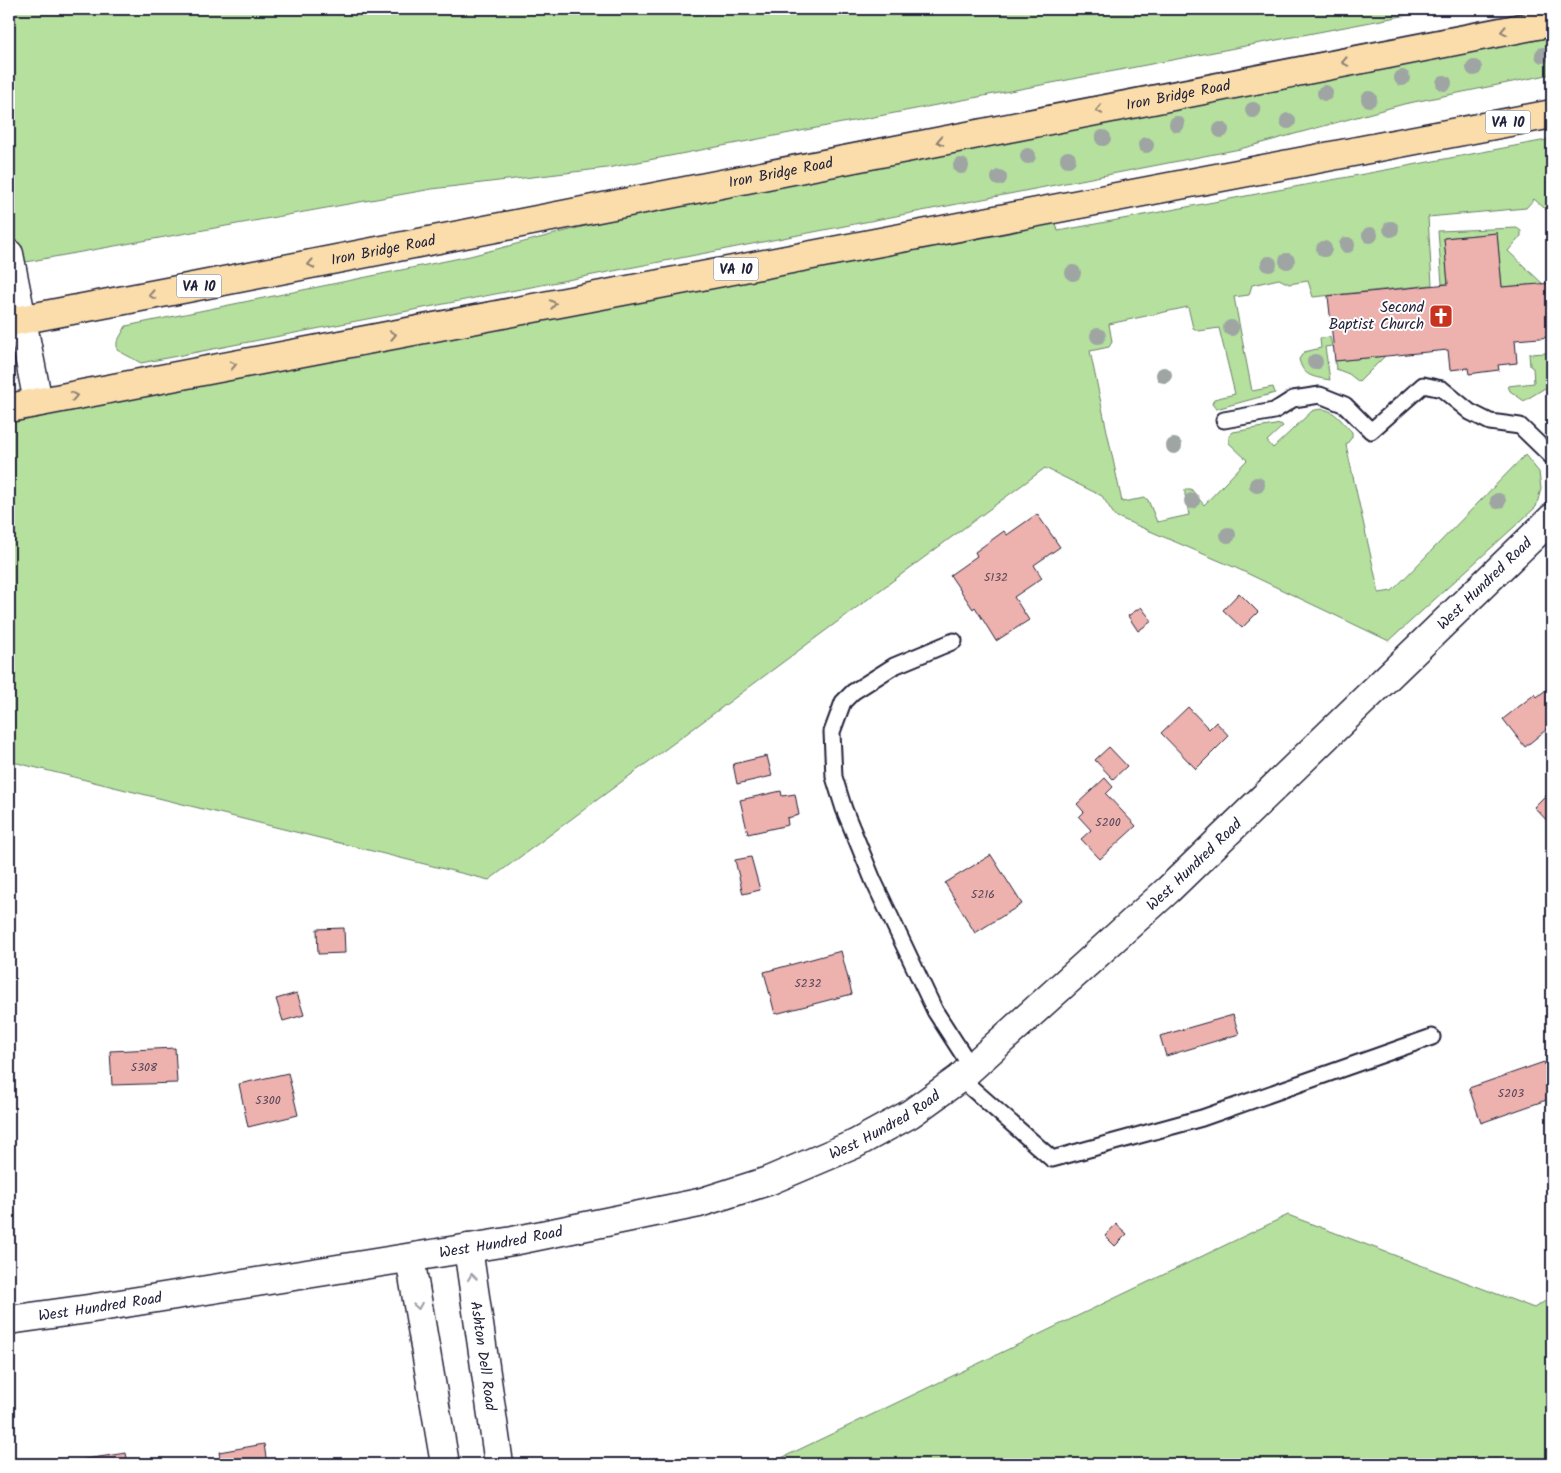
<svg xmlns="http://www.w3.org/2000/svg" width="1561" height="1473" font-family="Kalam,sans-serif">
<rect width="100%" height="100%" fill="#fff"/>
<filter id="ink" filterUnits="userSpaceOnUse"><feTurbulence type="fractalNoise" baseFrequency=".02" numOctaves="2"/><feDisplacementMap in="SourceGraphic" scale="10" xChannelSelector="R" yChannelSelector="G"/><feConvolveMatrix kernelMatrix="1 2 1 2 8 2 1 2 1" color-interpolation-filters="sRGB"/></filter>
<g filter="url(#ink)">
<g fill="#b5e09d" stroke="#6c816c">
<polygon points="9,9 1439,9 607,168 432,189 9,265"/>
<polygon points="1552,35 1552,74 1404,104 1240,149 141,363 117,350 117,342 126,326 470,256 647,210"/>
<path d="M1552 139V215L1534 199 1526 208 1428 217 1432 285 1313 297 1308 281 1289 284 1279 279 1252 285 1249 295 1234 297 1252 391 1273 387 1275 393 1216 409 1212 404 1214 399 1235 394 1219 328 1199 331 1193 328 1188 307 1109 324 1112 342 1109 347 1090 351 1122 502 1145 498 1148 500 1157 522 1189 515 1185 495V489H1191L1204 505 1247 460 1229 443V436L1233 432 1281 424 1283 426 1267 441 1273 448 1312 411C1331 404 1339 419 1352 432V437L1346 445 1379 593 1392 591 1525 455 1539 472 1541 489 1536 507 1389 641 1236 568 1115 516 1102 496 1045 468 489 880 9 761V410L1053 210 1058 231Z"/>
<polygon points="1517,228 1521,231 1521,236 1508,251 1543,284 1502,287 1497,233 1444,238 1448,284 1442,284 1438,231"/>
<path d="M1330 337 1332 346 1325 347 1330 380C1314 377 1303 377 1299 359L1304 352 1321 348 1320 338Z"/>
<polygon points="1552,343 1552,395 1545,388 1524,401 1510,391 1508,386 1534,383 1533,368 1530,366 1529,354 1546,353"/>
<polygon points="1385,356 1359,382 1349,374 1336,369 1335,361"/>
<polygon points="1288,1215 1534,1308 1552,1297 1552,1464 769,1464"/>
</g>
<g fill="#edb1ae" stroke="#22223b">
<polygon points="1497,233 1502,287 1552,283 1552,337 1515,340 1517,363 1498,365 1499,370 1483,372 1469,374 1468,368 1450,370 1448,350 1335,361 1328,296 1448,284 1444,238"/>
<polygon points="1037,514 1060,547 1034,565 1042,578 1014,597 1029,620 996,641 975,607 973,609 950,575 977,556 975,552 1004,531 1007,535"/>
<polygon points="1239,593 1258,612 1242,628 1223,610"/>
<polygon points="1141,607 1152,621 1138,631 1128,616"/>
<polygon points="1552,685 1552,725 1525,747 1503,719 1535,694 1537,697"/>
<polygon points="1188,707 1209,729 1216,722 1229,736 1196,769 1161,733"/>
<polygon points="1109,747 1127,766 1113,779 1095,760"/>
<polygon points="767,756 772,776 737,784 733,764"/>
<polygon points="1105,778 1113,787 1106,794 1136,826 1100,859 1081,839 1091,830 1079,817 1084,812 1077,804"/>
<polygon points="1552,789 1552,826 1534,807"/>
<polygon points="781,791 782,796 795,794 799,815 787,818 788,825 748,834 740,800"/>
<polygon points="991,855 1022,904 975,933 945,883"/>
<polygon points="751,857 760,890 743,894 735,860"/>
<polygon points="344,928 345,953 318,954 317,929"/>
<polygon points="841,951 852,994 775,1014 764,972"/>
<polygon points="297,993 304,1015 283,1021 276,999"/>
<polygon points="1233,1015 1239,1034 1166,1056 1160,1036"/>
<polygon points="175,1048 177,1083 112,1085 110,1051"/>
<polygon points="1544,1062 1552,1086 1552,1098 1481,1123 1469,1088"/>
<polygon points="288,1073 298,1115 248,1127 239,1084"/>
<polygon points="1116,1224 1127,1234 1115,1246 1105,1236"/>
<polygon points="264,1444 267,1464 221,1464 219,1452"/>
<polygon points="126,1453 128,1464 52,1464"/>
</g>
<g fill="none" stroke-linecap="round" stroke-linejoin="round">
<g stroke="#22223b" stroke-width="19">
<g id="service">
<polyline points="1224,420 1274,411 1293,399 1320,395 1345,405 1371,431 1423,385 1442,389 1470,412 1490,422 1520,426 1552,457"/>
<polyline points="954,641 894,666 853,692 843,702 832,732 834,777 844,809 873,880 935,1011 971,1067"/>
<polyline points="960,1078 1052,1159 1202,1118 1432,1037"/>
</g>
</g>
<g stroke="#22223b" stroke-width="31">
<g id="minor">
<path id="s1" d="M468 1248 499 1464"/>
<polyline points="410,1258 445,1464"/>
<path id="s2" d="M9 1320 88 1309 513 1241 699 1203 768 1181 855 1144 910 1114 960 1078 1168 890 1552 518"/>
</g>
</g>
<g stroke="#22223b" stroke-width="31">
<polyline id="tertiary" points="9,254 38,402"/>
</g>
<g stroke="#22223b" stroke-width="31">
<g id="primary">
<path id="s3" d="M9 322 172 291 1552 22"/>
<polyline points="9,408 1552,114"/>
</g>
</g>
<use href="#service" stroke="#fff" stroke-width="15"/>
<use href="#minor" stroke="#fff" stroke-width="28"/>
<use href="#tertiary" stroke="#fff" stroke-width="28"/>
<use href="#primary" stroke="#faddab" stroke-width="28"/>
</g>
<g fill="#9ea5a3">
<circle cx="1543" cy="55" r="8"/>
<circle cx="1474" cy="68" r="8"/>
<circle cx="1402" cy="78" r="8"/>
<circle cx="1444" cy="83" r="8"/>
<circle cx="1325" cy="93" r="8"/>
<circle cx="1369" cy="99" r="8"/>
<circle cx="1253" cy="110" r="8"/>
<circle cx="1288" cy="121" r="8"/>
<circle cx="1177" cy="124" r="8"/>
<circle cx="1221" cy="130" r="8"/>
<circle cx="1103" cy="138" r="8"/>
<circle cx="1146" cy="145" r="8"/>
<circle cx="1028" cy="156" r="8"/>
<circle cx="1068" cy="159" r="8"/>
<circle cx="961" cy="166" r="8"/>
<circle cx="999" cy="178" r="8"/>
<circle cx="1391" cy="229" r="8"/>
<circle cx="1370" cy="235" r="8"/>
<circle cx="1347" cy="245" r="8"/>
<circle cx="1324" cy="249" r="8"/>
<circle cx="1287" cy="261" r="8"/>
<circle cx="1269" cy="264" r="8"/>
<circle cx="1073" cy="273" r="8"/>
<circle cx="1231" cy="328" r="8"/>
<circle cx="1098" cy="336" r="8"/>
<circle cx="1315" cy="362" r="8"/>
<circle cx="1164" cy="375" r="8"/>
<circle cx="1174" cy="446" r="8"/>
<circle cx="1257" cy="485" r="8"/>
<circle cx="1192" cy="501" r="8"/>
<circle cx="1498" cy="501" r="8"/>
<circle cx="1228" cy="535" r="8"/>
</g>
<defs><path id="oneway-chevron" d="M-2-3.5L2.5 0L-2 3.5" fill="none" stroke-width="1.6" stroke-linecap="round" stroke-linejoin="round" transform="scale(1.25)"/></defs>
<g stroke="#8e8073">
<use href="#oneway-chevron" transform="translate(1504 31) rotate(169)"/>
<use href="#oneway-chevron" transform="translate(1345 62) rotate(169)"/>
<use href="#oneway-chevron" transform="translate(1099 110) rotate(169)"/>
<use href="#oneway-chevron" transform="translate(940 141) rotate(169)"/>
<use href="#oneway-chevron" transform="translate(311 264) rotate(169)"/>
<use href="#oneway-chevron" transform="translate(152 295) rotate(169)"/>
<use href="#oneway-chevron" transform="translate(553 304) rotate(-11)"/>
<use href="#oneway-chevron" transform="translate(393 335) rotate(-11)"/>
<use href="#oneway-chevron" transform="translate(233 365) rotate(-11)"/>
<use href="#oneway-chevron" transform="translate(74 396) rotate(-11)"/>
</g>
<g stroke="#9c9ca7">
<use href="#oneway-chevron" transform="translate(472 1277) rotate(-98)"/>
<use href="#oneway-chevron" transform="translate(418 1306) rotate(80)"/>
</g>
</g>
<defs>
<g id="church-square" transform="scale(1.25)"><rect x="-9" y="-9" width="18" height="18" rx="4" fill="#c8321e" stroke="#fff"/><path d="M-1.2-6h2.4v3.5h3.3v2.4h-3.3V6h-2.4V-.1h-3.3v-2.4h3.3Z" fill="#fff"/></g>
</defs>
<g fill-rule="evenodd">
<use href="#church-square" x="1441" y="316"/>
</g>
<g text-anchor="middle" stroke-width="4" stroke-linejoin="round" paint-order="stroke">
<g font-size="12" fill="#554658">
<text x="996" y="581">5132</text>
<text x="1108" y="826">5200</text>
<text x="983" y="898">5216</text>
<text x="808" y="987">5232</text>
<text x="144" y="1071">5308</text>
<text x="1511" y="1097">5203</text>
<text x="268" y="1104">5300</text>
</g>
<g fill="#fff" stroke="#646476" stroke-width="1">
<rect x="1485.5" y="110.5" width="45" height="23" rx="4"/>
<rect x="713.5" y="257.5" width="45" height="23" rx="4"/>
<rect x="176.5" y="274.5" width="45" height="23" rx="4"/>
</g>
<g font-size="14" font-weight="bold" fill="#22223b">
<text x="1508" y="127">VA 10</text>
<text x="736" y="274">VA 10</text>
<text x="199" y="291">VA 10</text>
</g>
<g font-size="15" fill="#22223b" stroke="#fff">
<text dy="5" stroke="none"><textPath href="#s3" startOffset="1191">Iron Bridge Road</textPath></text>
<text dy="5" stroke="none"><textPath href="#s3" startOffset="786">Iron Bridge Road</textPath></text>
<text dy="5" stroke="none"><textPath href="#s3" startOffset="381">Iron Bridge Road</textPath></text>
<text dy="5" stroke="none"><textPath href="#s2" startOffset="1712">West Hundred Road</textPath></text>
<text dy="5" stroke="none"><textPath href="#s2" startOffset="1308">West Hundred Road</textPath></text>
<text dy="5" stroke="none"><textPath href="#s2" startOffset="902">West Hundred Road</textPath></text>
<text dy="5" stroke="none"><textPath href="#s2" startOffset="498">West Hundred Road</textPath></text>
<text dy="5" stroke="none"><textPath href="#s2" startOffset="92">West Hundred Road</textPath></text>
<text dy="5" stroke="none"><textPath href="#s1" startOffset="109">Ashton Dell Road</textPath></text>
</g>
<g font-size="15" fill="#22223b" stroke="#fff" text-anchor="end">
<text x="1424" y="312">Second<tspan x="1424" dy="17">Baptist Church</tspan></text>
</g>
</g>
<rect width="1561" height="1473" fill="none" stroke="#fff" stroke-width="30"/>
<rect x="15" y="15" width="1531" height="1443" fill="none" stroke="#22223b" stroke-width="2" filter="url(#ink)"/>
</svg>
